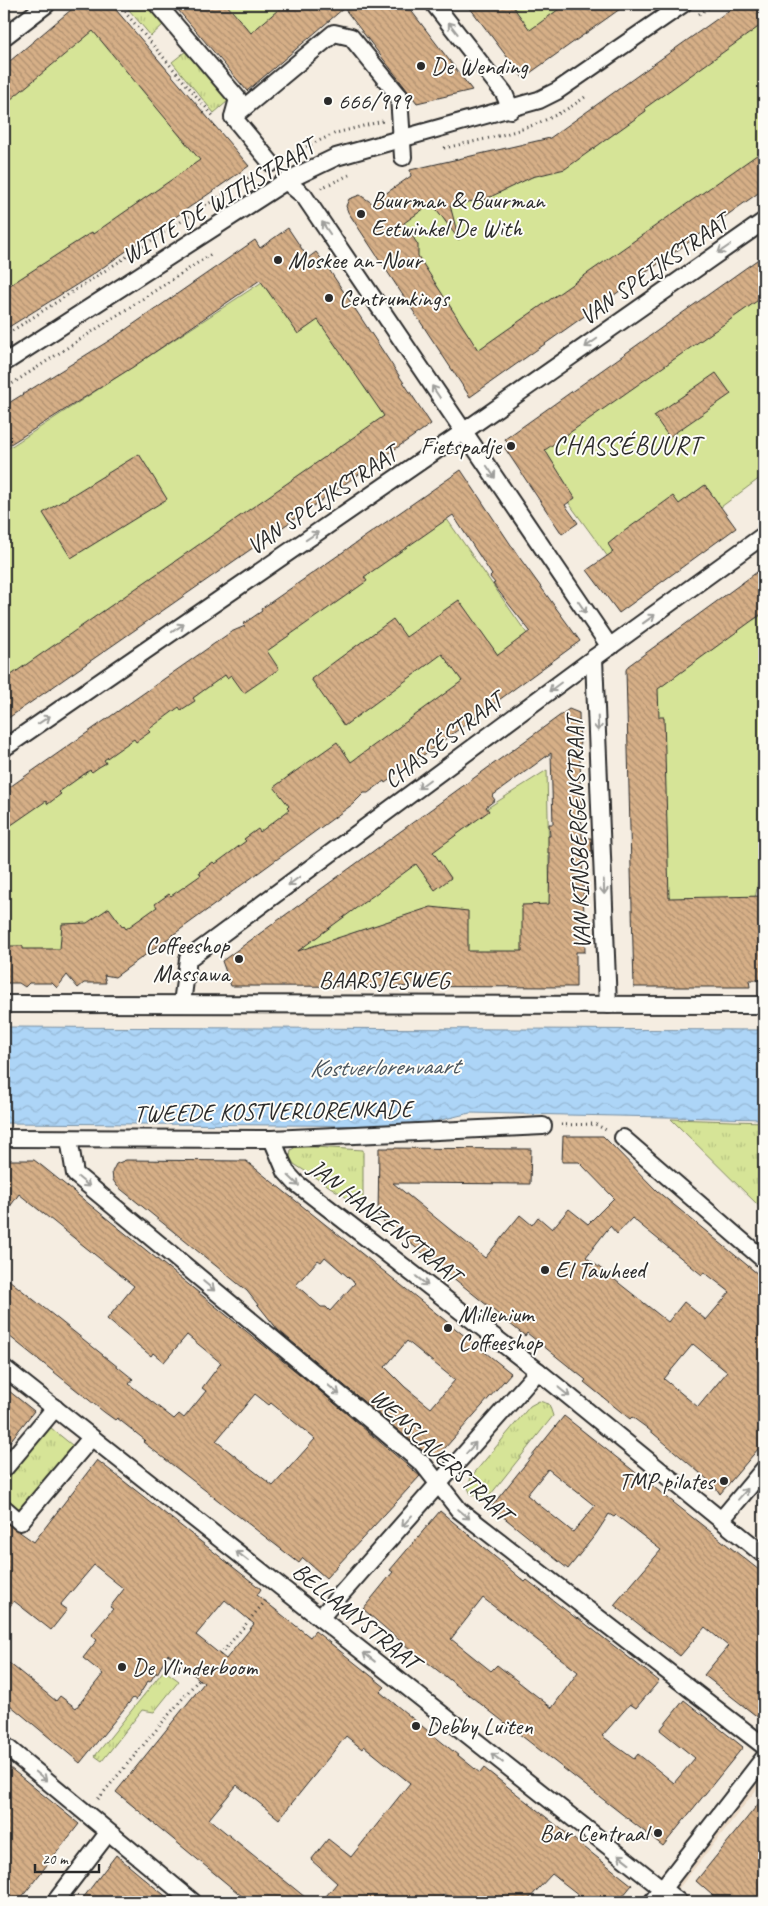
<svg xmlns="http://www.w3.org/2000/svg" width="768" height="1906" font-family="Caveat,sans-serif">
<defs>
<pattern id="park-tufts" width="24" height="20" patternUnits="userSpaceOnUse" patternTransform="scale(1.25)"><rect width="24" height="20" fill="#d6e497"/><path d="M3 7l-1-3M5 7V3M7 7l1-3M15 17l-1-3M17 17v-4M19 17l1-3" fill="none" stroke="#b8c482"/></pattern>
<pattern id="water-waves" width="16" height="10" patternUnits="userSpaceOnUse" patternTransform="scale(1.25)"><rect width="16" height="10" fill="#add5f7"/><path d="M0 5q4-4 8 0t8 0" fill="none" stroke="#95b7d4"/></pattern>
<pattern id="building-back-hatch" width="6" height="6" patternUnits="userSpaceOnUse" patternTransform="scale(1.25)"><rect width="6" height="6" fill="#d6af87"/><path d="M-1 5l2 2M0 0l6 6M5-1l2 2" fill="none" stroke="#ae8f6f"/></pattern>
</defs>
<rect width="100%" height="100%" fill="#f5ede1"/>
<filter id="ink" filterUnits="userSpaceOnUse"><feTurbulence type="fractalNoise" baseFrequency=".02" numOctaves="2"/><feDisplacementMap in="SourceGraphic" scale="10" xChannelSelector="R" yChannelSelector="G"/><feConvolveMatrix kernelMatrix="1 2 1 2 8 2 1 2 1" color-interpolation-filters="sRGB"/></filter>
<g filter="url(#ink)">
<polygon fill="#ecdac6" points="764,1745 764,1780 668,1902 640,1902"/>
<g fill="#d6e497" stroke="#808861">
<polygon points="205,4 300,4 250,49"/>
<polygon points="488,4 598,4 526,54"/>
<polygon points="764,11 764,159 479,361 372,219 536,170"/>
<polygon points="98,24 209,167 4,299 4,93"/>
<polygon points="288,265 408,411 4,697 4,451"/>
<polygon points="764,273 764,475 624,579 523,440"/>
<polygon points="444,515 530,638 98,955 4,951 4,829"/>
<polygon points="764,614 764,852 745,950 659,942 640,683"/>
<polygon points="547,770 551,956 241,965"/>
</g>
<g fill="url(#park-tufts)" stroke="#808861">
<polygon points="124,4 148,4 164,24 151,36"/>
<polygon points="186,51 228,101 214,113 172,62"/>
<polygon points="671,1119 764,1122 764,1211"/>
<polygon points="297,1146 363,1150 363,1208 294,1164 290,1157 291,1150"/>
<polygon points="539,1401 549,1404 553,1416 491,1494 481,1499 471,1494 468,1488 471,1477 530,1406"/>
<polygon points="40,1419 83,1454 22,1527 4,1512 4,1463"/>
<polygon points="164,1670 179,1681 154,1712 142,1710 102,1761 95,1756"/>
</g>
<polygon fill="url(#water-waves)" stroke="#7991a5" points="4,1027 764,1030 764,1119 470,1113 416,1126 4,1123"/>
<g fill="url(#building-back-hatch)" stroke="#2b2b2b" fill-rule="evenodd">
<polygon points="78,4 111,4 249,166 89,277 4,330 4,289 92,232 93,234 200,160 93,31 4,105 4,66"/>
<polygon points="173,4 226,4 251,33 285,4 406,4 472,90 417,103 344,8 247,91"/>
<polygon points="467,4 511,4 530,30 566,4 627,4 523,78"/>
<polygon points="738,4 764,4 764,23 645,108 646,111 565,169 532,177 486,199 450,205 459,240 432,203 404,223 418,245 418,256 478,350 764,150 764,189 470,397 348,212 346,206 349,199 360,195 372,203 411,176 410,170 550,138"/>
<polygon points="288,228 308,258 316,252 326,265 431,424 4,721 4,680 384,416 318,320 298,334 260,280 133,367 4,448 4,406 115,337 255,240 260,248"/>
<polygon points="764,255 764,296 545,450 575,498 565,505 578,523 562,534 504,447 508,444 505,439"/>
<polygon points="716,373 731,394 669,437 654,416"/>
<polygon points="139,454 167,499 71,558 43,513"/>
<polygon points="461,470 519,557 580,641 385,783 384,781 368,793 364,793 353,804 115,977 104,975 106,983 84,983 78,988 67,975 57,988 52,983 29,983 25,987 19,983 4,983 4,949 6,949 6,946 23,946 23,949 60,949 62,924 87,923 109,908 123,927 124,926 126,929 157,907 155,904 169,894 171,896 201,875 199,872 213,862 215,864 246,841 244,839 258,829 260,832 289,810 287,808 289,806 274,787 296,771 337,742 351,762 462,681 442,654 344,726 311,679 393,619 406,637 459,600 498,655 530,631 493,584 495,583 490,577 492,575 453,515 364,577 367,581 267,651 279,669 244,693 231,675 227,678 225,675 193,698 195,701 181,710 179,707 148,730 150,732 136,742 134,739 104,760 106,763 99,767 92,772 90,770 59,792 61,794 48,804 46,801 4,830 4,791 231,632 245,626 243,624 262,611 261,609"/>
<polygon points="705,485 736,528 619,613 587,570 613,552 608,544 619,535 673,496 679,504"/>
<polygon points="764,567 764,612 658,689 659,717 664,717 669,898 764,896 764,980 749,980 750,987 634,987 626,670 628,666"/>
<path d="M569 709 579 713 582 838H591L592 851 582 852 585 952H576V987L231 986 222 961ZM551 753 553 824H549L550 836H548V853H550L549 904 522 905V951H468V911L431 907 298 951 416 864 435 890 451 878 433 852 489 811 486 807 495 800 492 796Z"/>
<path d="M563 1136H603L657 1191 764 1279V1442L720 1494 714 1485 647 1428 632 1417 630 1419 584 1382 586 1380 572 1369 527 1333 525 1336 378 1217 379 1148 531 1149 530 1184 393 1183 485 1258 520 1215 532 1225 538 1217 552 1229 569 1209 588 1224 614 1198 579 1162H562ZM632 1218 702 1275 704 1272 730 1292 706 1320 684 1302 668 1322 586 1257 610 1226 617 1234ZM693 1344 727 1372 698 1407 664 1379Z"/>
<path d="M4 1160H34L42 1166 314 1386 420 1476 326 1578 303 1558 299 1563 143 1442 145 1440 117 1418 115 1420 104 1412 4 1332V1276L133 1379 129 1384 174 1419 179 1414 184 1418 206 1391 202 1388 221 1363 187 1335 164 1362 153 1353 151 1356 107 1319 134 1286 19 1194 4 1215ZM255 1394 269 1405 271 1403 315 1439 273 1486 216 1441Z"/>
<path d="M126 1160 246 1161 511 1373 438 1456H429L278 1330 247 1291 117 1186 113 1180 112 1172 116 1164ZM325 1257 355 1283 330 1311 326 1307H321L296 1285 318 1260 321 1262ZM407 1341 455 1380 431 1408 405 1387 385 1367Z"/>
<polygon points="4,1387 34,1411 4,1449"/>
<path d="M564 1416 764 1574V1722L704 1675 728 1646 705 1627 680 1656 614 1605 661 1550 616 1515 614 1517 609 1514 596 1534 568 1569 491 1507ZM548 1469 595 1506 573 1532 527 1495Z"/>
<path d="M97 1460 261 1589 257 1595 310 1637 315 1631 385 1687 380 1692 480 1773 484 1768 632 1885 618 1902H588L552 1874 526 1902H455L444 1894 438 1902H321L337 1883 311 1860 328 1839 351 1857 410 1783 364 1746 362 1749 346 1736 279 1819 237 1785 209 1819 311 1902H249L116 1792 204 1683 168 1654 157 1674 156 1672 150 1682 148 1681 136 1700 133 1698 80 1763 4 1700V1659L56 1701 60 1696 76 1708 103 1674 83 1658 97 1640 91 1635 113 1609 110 1607 124 1589 94 1565 60 1605 67 1610 51 1630 14 1601 4 1614V1521L34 1542ZM225 1600 254 1624 226 1659 196 1635Z"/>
<path d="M440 1511 525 1582 527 1580 577 1619 578 1618 659 1681 636 1708 630 1704 602 1736 634 1759 638 1754 674 1783 695 1758 660 1730 684 1700 743 1747 663 1846 405 1645 363 1609 393 1572 390 1570ZM483 1598 578 1672 552 1708 497 1665 491 1671 451 1639Z"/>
<polygon points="4,1763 79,1824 18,1902 4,1902 4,1819 6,1816 4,1811"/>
<polygon points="764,1797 764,1846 758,1854 764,1859 764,1881 760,1887 764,1891 764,1902 720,1902 696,1881"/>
<polygon points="116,1855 153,1886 173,1902 80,1902"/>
</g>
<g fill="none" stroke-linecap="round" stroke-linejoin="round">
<g stroke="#2b2b2b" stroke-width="20">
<g id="street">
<polyline points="157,4 238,99 233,117 271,163"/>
<polyline points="434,4 504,93 511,110"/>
<polyline points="4,37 47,4"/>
<polyline points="233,117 334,33 351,37 399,96 403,157"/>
<polyline points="286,181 304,196 610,647"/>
<polyline points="4,363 286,181 336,157 539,100 557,91 683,4"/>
<polyline points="594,658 608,1005"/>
<polyline points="4,748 463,432 764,221"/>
<polyline points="182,1003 188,959 594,658 764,535"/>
<polyline points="4,1004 764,1005"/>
<polyline points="4,1138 272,1139 543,1126"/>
<polyline points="623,1138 764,1260"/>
<polyline points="69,1139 75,1174 423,1464 459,1510 764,1746"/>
<polyline points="272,1139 286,1172 296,1183 538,1371 764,1555"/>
<polyline points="4,1368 679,1902"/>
<polyline points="4,1469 55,1408"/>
<polyline points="4,1508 20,1522 91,1438"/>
<polyline points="722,1519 764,1469"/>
<polyline points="320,1618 538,1371"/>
<polyline points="4,1745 193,1902"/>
<polyline points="55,1902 108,1833"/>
<polyline points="652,1902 764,1758"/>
</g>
</g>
<g stroke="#2b2b2b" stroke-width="3" stroke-dasharray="1 4" stroke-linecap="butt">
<polyline points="118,4 215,118"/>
<polyline points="699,14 714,4"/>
<path d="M444 148C495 137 542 129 585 97"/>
<polyline points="288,155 336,133 383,121"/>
<polyline points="321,188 349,175"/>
<polyline points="4,336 256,173"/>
<polyline points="4,389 213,253"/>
<polyline points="561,1125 595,1124 608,1131"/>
<polyline points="220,1655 267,1599"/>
<polyline points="98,1799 199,1679"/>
</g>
<use href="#street" stroke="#fdfcf7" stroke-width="16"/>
</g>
<defs><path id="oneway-shaft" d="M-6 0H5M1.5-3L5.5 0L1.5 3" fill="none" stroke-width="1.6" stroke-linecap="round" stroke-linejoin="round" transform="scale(1.25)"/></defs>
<g stroke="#9e9e9b">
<use href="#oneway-shaft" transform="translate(453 28) rotate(-128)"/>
<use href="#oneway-shaft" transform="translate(326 228) rotate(-124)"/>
<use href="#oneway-shaft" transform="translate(724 249) rotate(145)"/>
<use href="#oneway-shaft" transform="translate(591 343) rotate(145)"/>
<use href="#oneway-shaft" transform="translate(436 392) rotate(-124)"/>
<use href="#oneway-shaft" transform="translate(491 472) rotate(56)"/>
<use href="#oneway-shaft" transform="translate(312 536) rotate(-34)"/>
<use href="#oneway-shaft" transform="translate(582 607) rotate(56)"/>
<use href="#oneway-shaft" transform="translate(649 619) rotate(-36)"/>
<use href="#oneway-shaft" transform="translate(178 628) rotate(-34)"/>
<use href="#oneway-shaft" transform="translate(555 687) rotate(143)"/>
<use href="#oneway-shaft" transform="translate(44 720) rotate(-34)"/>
<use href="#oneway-shaft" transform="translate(598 724) rotate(88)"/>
<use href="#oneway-shaft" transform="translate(424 784) rotate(143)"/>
<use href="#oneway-shaft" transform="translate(294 881) rotate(143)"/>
<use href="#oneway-shaft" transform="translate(604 887) rotate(88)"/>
<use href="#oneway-shaft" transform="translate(294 1181) rotate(44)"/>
<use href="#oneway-shaft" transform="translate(84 1182) rotate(40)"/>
<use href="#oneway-shaft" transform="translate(422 1281) rotate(38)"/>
<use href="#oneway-shaft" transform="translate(209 1286) rotate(40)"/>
<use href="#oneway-shaft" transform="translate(334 1390) rotate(40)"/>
<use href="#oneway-shaft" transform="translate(564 1392) rotate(39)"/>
<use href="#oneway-shaft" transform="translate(471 1448) rotate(-49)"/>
<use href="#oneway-shaft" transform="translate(743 1494) rotate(-49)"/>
<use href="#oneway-shaft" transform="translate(464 1514) rotate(40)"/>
<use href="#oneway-shaft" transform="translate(407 1521) rotate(132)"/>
<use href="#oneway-shaft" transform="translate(242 1556) rotate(-142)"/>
<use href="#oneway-shaft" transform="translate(369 1657) rotate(-142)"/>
<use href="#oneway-shaft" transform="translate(497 1758) rotate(-142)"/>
<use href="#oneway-shaft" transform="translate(41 1776) rotate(40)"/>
<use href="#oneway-shaft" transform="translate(624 1859) rotate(-142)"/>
</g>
</g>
<g fill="#2b2b2b" stroke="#fdfcf7" stroke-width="2">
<circle cx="421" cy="66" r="5"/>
<circle cx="328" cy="101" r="5"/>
<circle cx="361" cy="214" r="5"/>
<circle cx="278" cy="260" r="5"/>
<circle cx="329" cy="298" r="5"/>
<circle cx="511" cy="446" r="5"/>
<circle cx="239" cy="959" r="5"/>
<circle cx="545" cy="1270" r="5"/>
<circle cx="448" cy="1328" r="5"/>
<circle cx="724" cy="1481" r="5"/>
<circle cx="122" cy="1667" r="5"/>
<circle cx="416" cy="1726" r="5"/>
<circle cx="658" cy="1833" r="5"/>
</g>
<g text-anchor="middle" stroke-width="4" stroke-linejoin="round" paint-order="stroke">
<g font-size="24" fill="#2b2b2b" stroke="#fdfcf7" text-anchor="start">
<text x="431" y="74">De Wending</text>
<text x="338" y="109">666/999</text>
<text x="371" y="208">Buurman &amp; Buurman<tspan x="371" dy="28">Eetwinkel De With</tspan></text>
<text x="288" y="268">Moskee an-Nour</text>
<text x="339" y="306">Centrumkings</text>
<text x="501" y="454" text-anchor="end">Fietspadje</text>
<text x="229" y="953" text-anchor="end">Coffeeshop<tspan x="229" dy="28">Massawa</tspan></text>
<text x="555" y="1278">El Tawheed</text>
<text x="458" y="1322">Millenium<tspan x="458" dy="28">Coffeeshop</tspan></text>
<text x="714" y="1489" text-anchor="end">TMP pilates</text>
<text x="132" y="1675">De Vlinderboom</text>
<text x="426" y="1734">Debby Luiten</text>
<text x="648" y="1841" text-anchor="end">Bar Centraal</text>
</g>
<g font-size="24" fill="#2b2b2b" stroke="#fdfcf7">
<text transform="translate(218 201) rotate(-31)" y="8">WITTE DE WITHSTRAAT</text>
<text transform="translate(654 269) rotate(-35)" y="8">VAN SPEIJKSTRAAT</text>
<text transform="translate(322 500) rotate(-34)" y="8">VAN SPEIJKSTRAAT</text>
<text transform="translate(443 740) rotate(-37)" y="8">CHASSÉSTRAAT</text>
<text transform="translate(578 833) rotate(-92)" y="8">VAN KINSBERGENSTRAAT</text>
<text x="384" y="988">BAARSJESWEG</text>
<text transform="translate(273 1111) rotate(-1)" y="8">TWEEDE KOSTVERLORENKADE</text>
<text transform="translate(385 1221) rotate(38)" y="8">JAN HANZENSTRAAT</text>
<text transform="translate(441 1455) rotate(43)" y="8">WENSLAUERSTRAAT</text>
<text transform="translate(356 1616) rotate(39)" y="8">BELLAMYSTRAAT</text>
</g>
<g font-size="25" letter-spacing="1" fill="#2b2b2b" stroke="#fdfcf7">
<text x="627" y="454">CHASSÉBUURT</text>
</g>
<g font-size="25" font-style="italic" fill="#4c565e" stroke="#fdfcf7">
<text transform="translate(384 1066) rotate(-1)" y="9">Kostverlorenvaart</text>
</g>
</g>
<rect width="768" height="1906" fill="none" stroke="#fdfcf7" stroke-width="20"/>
<rect x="10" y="10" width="748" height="1886" fill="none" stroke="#2b2b2b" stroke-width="2" filter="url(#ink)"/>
<path d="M35 1864v8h64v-8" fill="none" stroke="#2b2b2b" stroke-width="2.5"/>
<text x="42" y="1864" font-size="15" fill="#2b2b2b" stroke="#fdfcf7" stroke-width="4" paint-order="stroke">20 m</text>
</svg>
